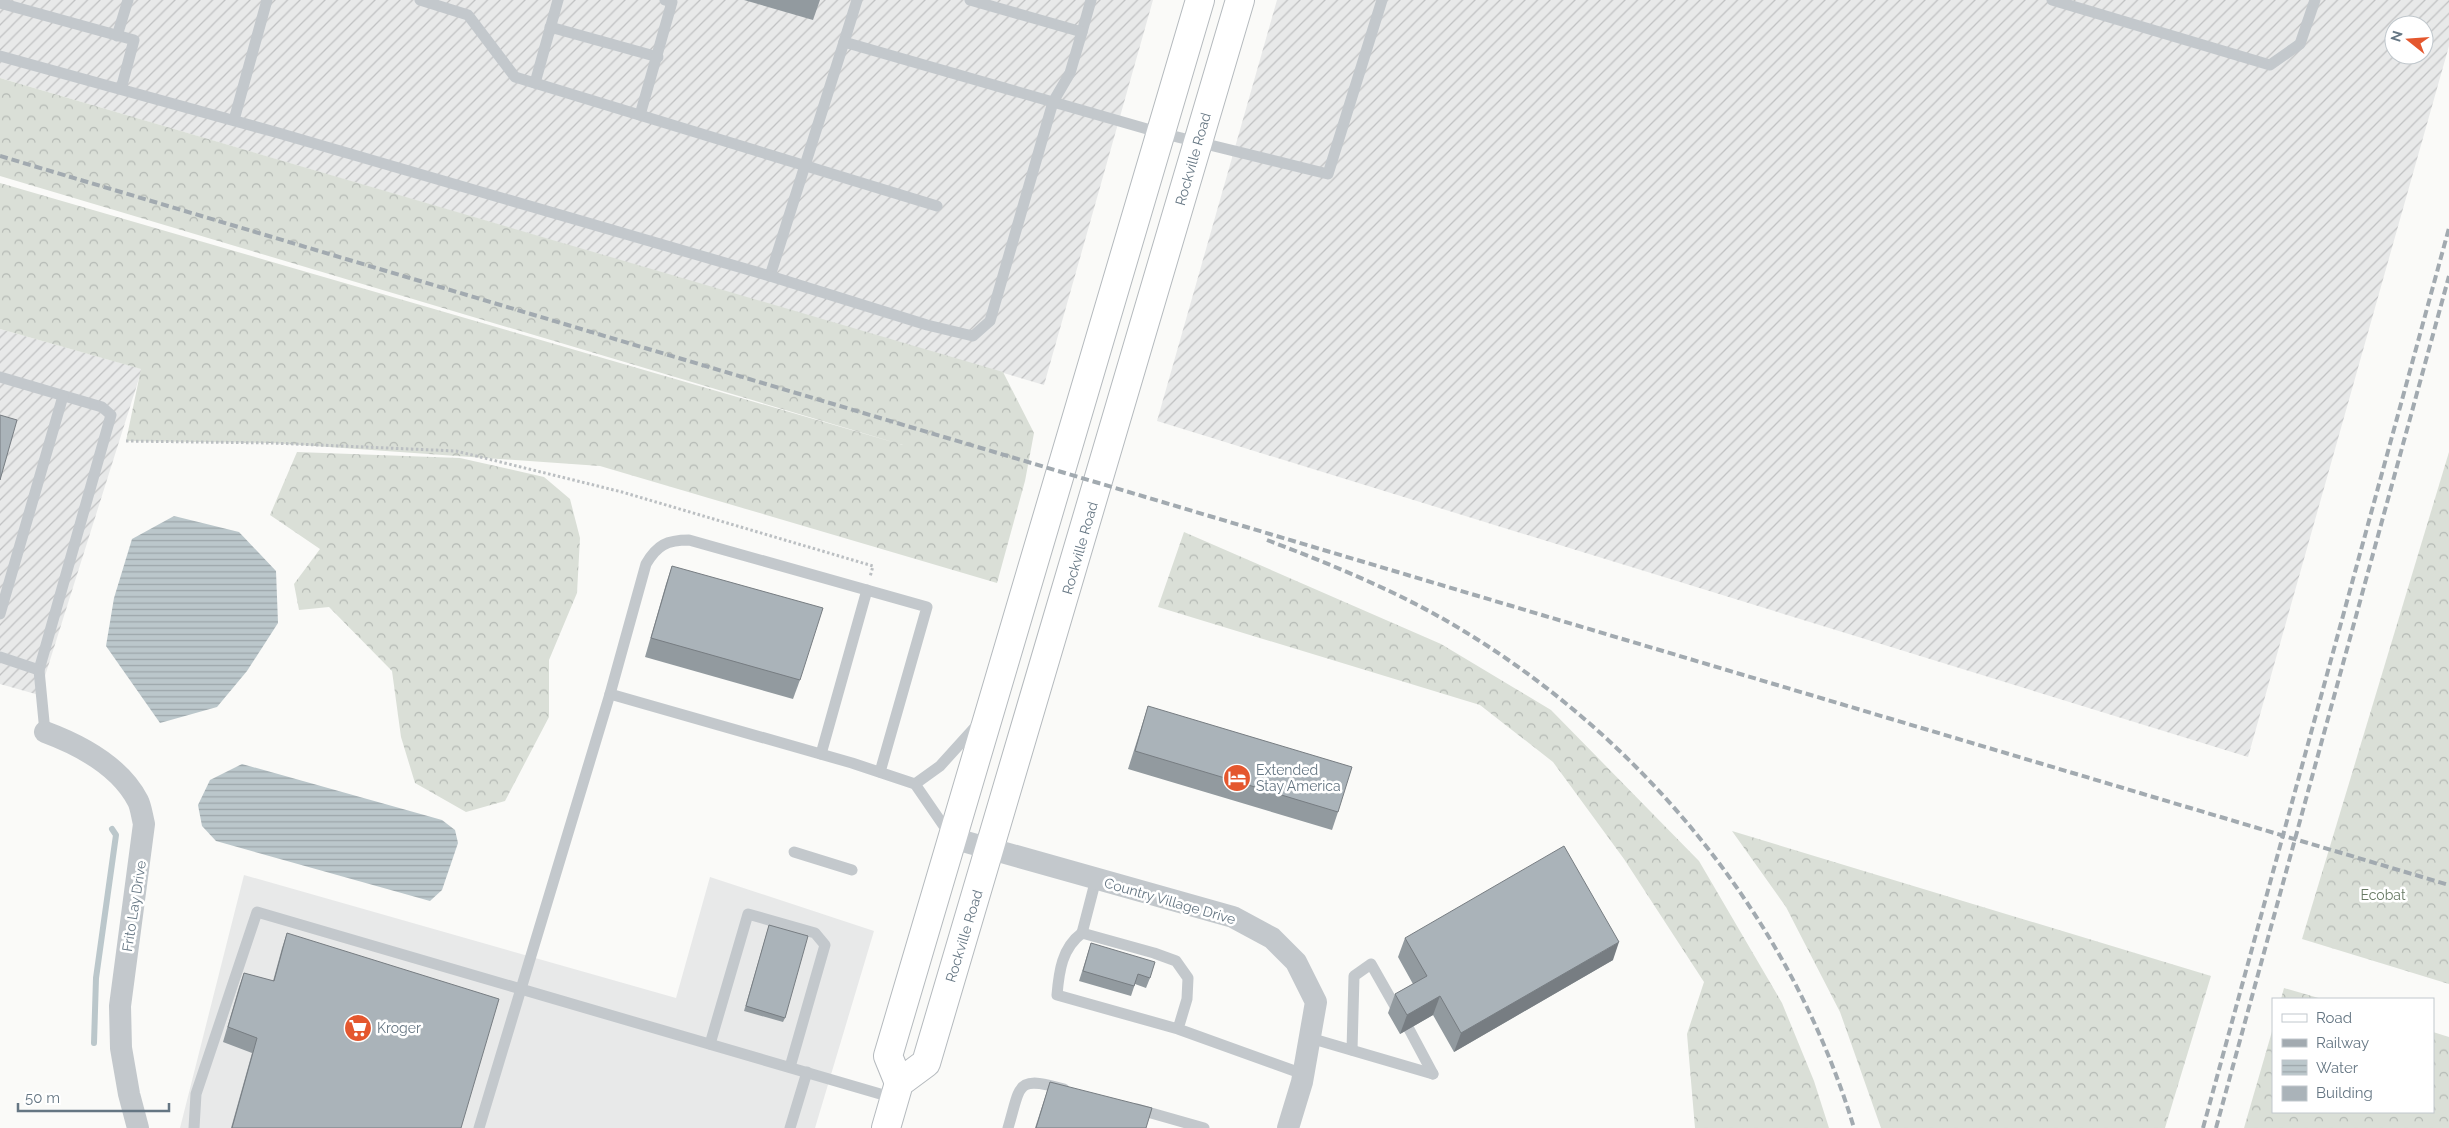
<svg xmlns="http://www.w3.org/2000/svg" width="2449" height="1128" font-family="Raleway,sans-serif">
<defs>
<pattern id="industrial-furrows" width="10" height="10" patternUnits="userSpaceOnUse" patternTransform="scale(1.25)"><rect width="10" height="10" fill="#e8e9e9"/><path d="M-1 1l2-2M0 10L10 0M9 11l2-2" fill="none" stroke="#c0c1c2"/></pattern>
<pattern id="forest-crowns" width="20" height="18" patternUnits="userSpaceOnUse" patternTransform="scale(1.25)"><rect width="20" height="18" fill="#dadfd7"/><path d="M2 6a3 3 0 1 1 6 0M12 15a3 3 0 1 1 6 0" fill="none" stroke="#b4b9b4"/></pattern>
<pattern id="water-rules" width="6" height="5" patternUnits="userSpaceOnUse" patternTransform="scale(1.25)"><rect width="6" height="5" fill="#bbc7cb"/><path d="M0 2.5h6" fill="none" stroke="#9ca6aa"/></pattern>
</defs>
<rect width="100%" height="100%" fill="#fafaf8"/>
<polygon fill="#e8e9e9" points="244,875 676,998 710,877 874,931 815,1128 180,1128"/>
<g fill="url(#industrial-furrows)" fill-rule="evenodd">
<polygon points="0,0 1153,0 1044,385 0,78"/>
<path d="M1277 0H2449V46L2248 757 1157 421ZM2394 25H2424V55H2394Z"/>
<polygon points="0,329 142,369 39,695 0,684"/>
</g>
<g fill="url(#forest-crowns)">
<polygon points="0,78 1003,372 1034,433 1025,481 997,583 600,466 272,443 126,441 141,369 0,329 0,183 903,445 0,176"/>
<polygon points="297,452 460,458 544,477 570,499 580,538 577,593 549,660 549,717 505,801 466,812 415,783 401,737 392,671 329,607 299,610 294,584 320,549 270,515"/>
<polygon points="2449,452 2449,984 2302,939"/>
<polygon points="1184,532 1441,644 1551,710 1699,861 1782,1003 1814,1081 1829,1128 1695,1128 1687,1034 1704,982 1624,859 1553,762 1480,705 1158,607"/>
<polygon points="1732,831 2211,976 2165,1128 1881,1128 1840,1012 1786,907"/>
<polygon points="2284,988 2322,999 2281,999"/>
<polygon points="2273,1028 2273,1112 2433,1112 2433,1032 2449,1037 2449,1128 2244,1128"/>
</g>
<g fill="url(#water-rules)">
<polygon points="174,516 239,532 276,571 278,623 247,671 217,707 160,723 106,646 114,598 132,539"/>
<polygon points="242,764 442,820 455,830 458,843 442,890 430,901 216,841 202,826 198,805 210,780"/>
</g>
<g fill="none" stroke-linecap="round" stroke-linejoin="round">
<polyline stroke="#bbc7cb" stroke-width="6" points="94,1043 96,978 116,835 112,829"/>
<g stroke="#b5babe" stroke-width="30">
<g id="primary">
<polyline points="899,1083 888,1056 1200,0"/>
<polyline points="886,1128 899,1083 926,1063 1240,0"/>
</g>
</g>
<polyline stroke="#bbbfc2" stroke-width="3" stroke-dasharray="2.5 2.5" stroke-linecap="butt" points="126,441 272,443 456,451 622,492 873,566 870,577"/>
<g stroke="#c3c8cc" stroke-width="11">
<polyline points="420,0 468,15 515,77 937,206"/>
<polyline points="2052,0 2270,65 2300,44 2315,0"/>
<polyline points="0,3 134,40 121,89"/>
<polyline points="550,27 658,57"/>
<polyline points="1082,32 1091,0"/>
<polyline points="117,36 128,0"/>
<polyline points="844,42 857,0"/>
<polyline points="0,56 275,132 770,276 844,42 1161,133 1328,174 1382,0"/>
<polyline points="535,83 558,0"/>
<polyline points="640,115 672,2 665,0"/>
<polyline points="234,120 267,0"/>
<polyline points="770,276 927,325 973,336 990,321 1053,102 1070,73 1082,32 970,0"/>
<polyline points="0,377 102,407 111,415 39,670 45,732"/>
<polyline points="0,614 63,396"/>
<polyline points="0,657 39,670"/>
<path d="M610 694 646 564C657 545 667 540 689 540L927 607 880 772"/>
<polyline points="821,754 867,590"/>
<polyline points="915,784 940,766 978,724"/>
<polyline points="794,852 852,870"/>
<polyline points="1082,933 1096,879"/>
<path d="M1178 1029 1187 999 1188 978 1176 961 1154 953 1082 933C1062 948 1059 971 1057 995L1178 1029 1303 1074"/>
<polyline points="1409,1029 1433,1074"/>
<polyline points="1310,1038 1433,1074"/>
<polyline points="710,1044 748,914 815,933 825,945 790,1067"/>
<polyline points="1352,1050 1354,976 1371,964 1396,1008"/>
<polyline points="1137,1109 1204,1128"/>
<polyline points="194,1128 196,1094 257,912 894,1098"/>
<polyline points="479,1128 610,694 852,763 915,784 950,835"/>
<polyline points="790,1128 807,1072"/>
<path d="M1008 1128C1021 1085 1015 1075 1064 1089"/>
</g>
<g stroke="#c3c8cc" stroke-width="22">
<path d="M45 732C80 745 120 766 138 801 141 807 142 816 144 824L120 1006 121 1048 129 1094 138 1128"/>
<polyline points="952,838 1233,917 1272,938 1296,962 1316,1002 1302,1082 1288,1128"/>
</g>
<use href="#primary" stroke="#fff" stroke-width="28"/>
<g stroke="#a2aab0" stroke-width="4" stroke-dasharray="8 4" stroke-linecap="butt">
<polyline points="0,156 2449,885"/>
<path d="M1267 540C1330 564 1394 590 1452 624 1641 735 1791 918 1854 1128"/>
<polyline points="2203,1128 2449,228"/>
<polyline points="2216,1128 2449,276"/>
</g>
</g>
<g fill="#929a9f">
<polygon points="744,0 820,0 813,20"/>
<polygon points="672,566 800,680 793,699 645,657 666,584"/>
<polygon points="1148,706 1338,812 1332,830 1128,769 1142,725"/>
<polygon points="769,925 785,1018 783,1022 744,1011"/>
<polygon points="287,933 461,1128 231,1128 252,1053 223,1042 239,987 244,973 273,981 282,948"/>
<polygon points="1405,938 1613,960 1454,1052 1433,1015 1400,1034 1388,1013 1395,994 1413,984 1398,957"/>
<polygon points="1091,943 1150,978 1146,988 1135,984 1131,996 1079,981"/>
<polygon points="1050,1082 1146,1128 1035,1128"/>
</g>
<g fill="#777d82">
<polygon points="1619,942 1613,960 1454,1052 1461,1033"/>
<polygon points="1440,996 1433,1015 1400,1034 1407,1015"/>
</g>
<g fill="#aab3b9" stroke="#777d82">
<polygon points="0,415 17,420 0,480"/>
<polygon points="672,566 823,608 800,680 651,638"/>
<polygon points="1148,706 1352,767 1338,812 1135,751"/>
<polygon points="1564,846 1619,942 1461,1033 1440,996 1407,1015 1395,994 1427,976 1405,938"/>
<polygon points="769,925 808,936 785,1018 746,1006"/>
<polygon points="287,933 499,999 461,1128 232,1128 257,1038 228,1027 244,973 274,981"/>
<polygon points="1091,943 1155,962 1150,978 1138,974 1134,986 1083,971"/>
<polygon points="1050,1082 1152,1108 1146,1128 1036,1128"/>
</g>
<defs>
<g id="hotel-disc" transform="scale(1.4375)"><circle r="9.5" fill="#e4572e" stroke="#fff"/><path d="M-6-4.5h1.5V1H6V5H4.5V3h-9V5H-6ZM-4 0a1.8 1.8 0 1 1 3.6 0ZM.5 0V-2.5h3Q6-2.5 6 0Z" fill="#fff"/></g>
<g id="supermarket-disc" transform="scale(1.4375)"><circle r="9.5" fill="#e4572e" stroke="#fff"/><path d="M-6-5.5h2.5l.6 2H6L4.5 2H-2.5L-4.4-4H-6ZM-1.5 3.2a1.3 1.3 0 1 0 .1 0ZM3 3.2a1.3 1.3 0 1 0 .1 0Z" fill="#fff"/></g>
</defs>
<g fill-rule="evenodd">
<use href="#hotel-disc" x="1237" y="778"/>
<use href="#supermarket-disc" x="358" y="1028"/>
</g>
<g text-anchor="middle" stroke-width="5" stroke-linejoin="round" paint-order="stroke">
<g font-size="14" fill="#657683" stroke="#fff">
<text transform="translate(1193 159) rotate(-74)" y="5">Rockville Road</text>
<text transform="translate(1080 548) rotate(-74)" y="5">Rockville Road</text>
<text transform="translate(1170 901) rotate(16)" y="5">Country Village Drive</text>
<text transform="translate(134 906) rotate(-81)" y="5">Frito Lay Drive</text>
<text transform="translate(964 936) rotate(-73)" y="5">Rockville Road</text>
</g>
<g font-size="14" fill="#657683" stroke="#fff" text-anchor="start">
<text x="1256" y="775">Extended<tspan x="1256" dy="16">Stay America</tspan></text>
<text x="377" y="1033">Kroger</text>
</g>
<g font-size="14" fill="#687a64" stroke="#fff">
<text x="2383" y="900">Ecobat</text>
</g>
</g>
<rect x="2272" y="998" width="162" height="115" fill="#ffffff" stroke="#c1c8cd"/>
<rect x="2282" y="1014" width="25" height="8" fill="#ffffff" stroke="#c1c8cd"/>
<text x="2316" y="1023" font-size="15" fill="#657683">Road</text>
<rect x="2282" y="1039" width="25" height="8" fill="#a2aab0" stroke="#c1c8cd"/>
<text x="2316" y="1048" font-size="15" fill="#657683">Railway</text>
<rect x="2282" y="1060" width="25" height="15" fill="url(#water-rules)" stroke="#c1c8cd"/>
<text x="2316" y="1073" font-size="15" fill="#657683">Water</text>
<rect x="2282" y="1086" width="25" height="15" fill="#aab3b9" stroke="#c1c8cd"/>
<text x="2316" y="1098" font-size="15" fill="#657683">Building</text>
<g transform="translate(2409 40) rotate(287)"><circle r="24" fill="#ffffff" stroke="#c1c8cd"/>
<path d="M0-4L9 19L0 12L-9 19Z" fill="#e4572e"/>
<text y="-8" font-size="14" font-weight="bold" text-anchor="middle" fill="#657683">N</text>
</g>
<path d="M18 1103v8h151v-8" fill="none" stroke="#657683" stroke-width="2.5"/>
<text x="25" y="1103" font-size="15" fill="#657683" stroke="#ffffff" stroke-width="4" paint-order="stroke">50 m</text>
</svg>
